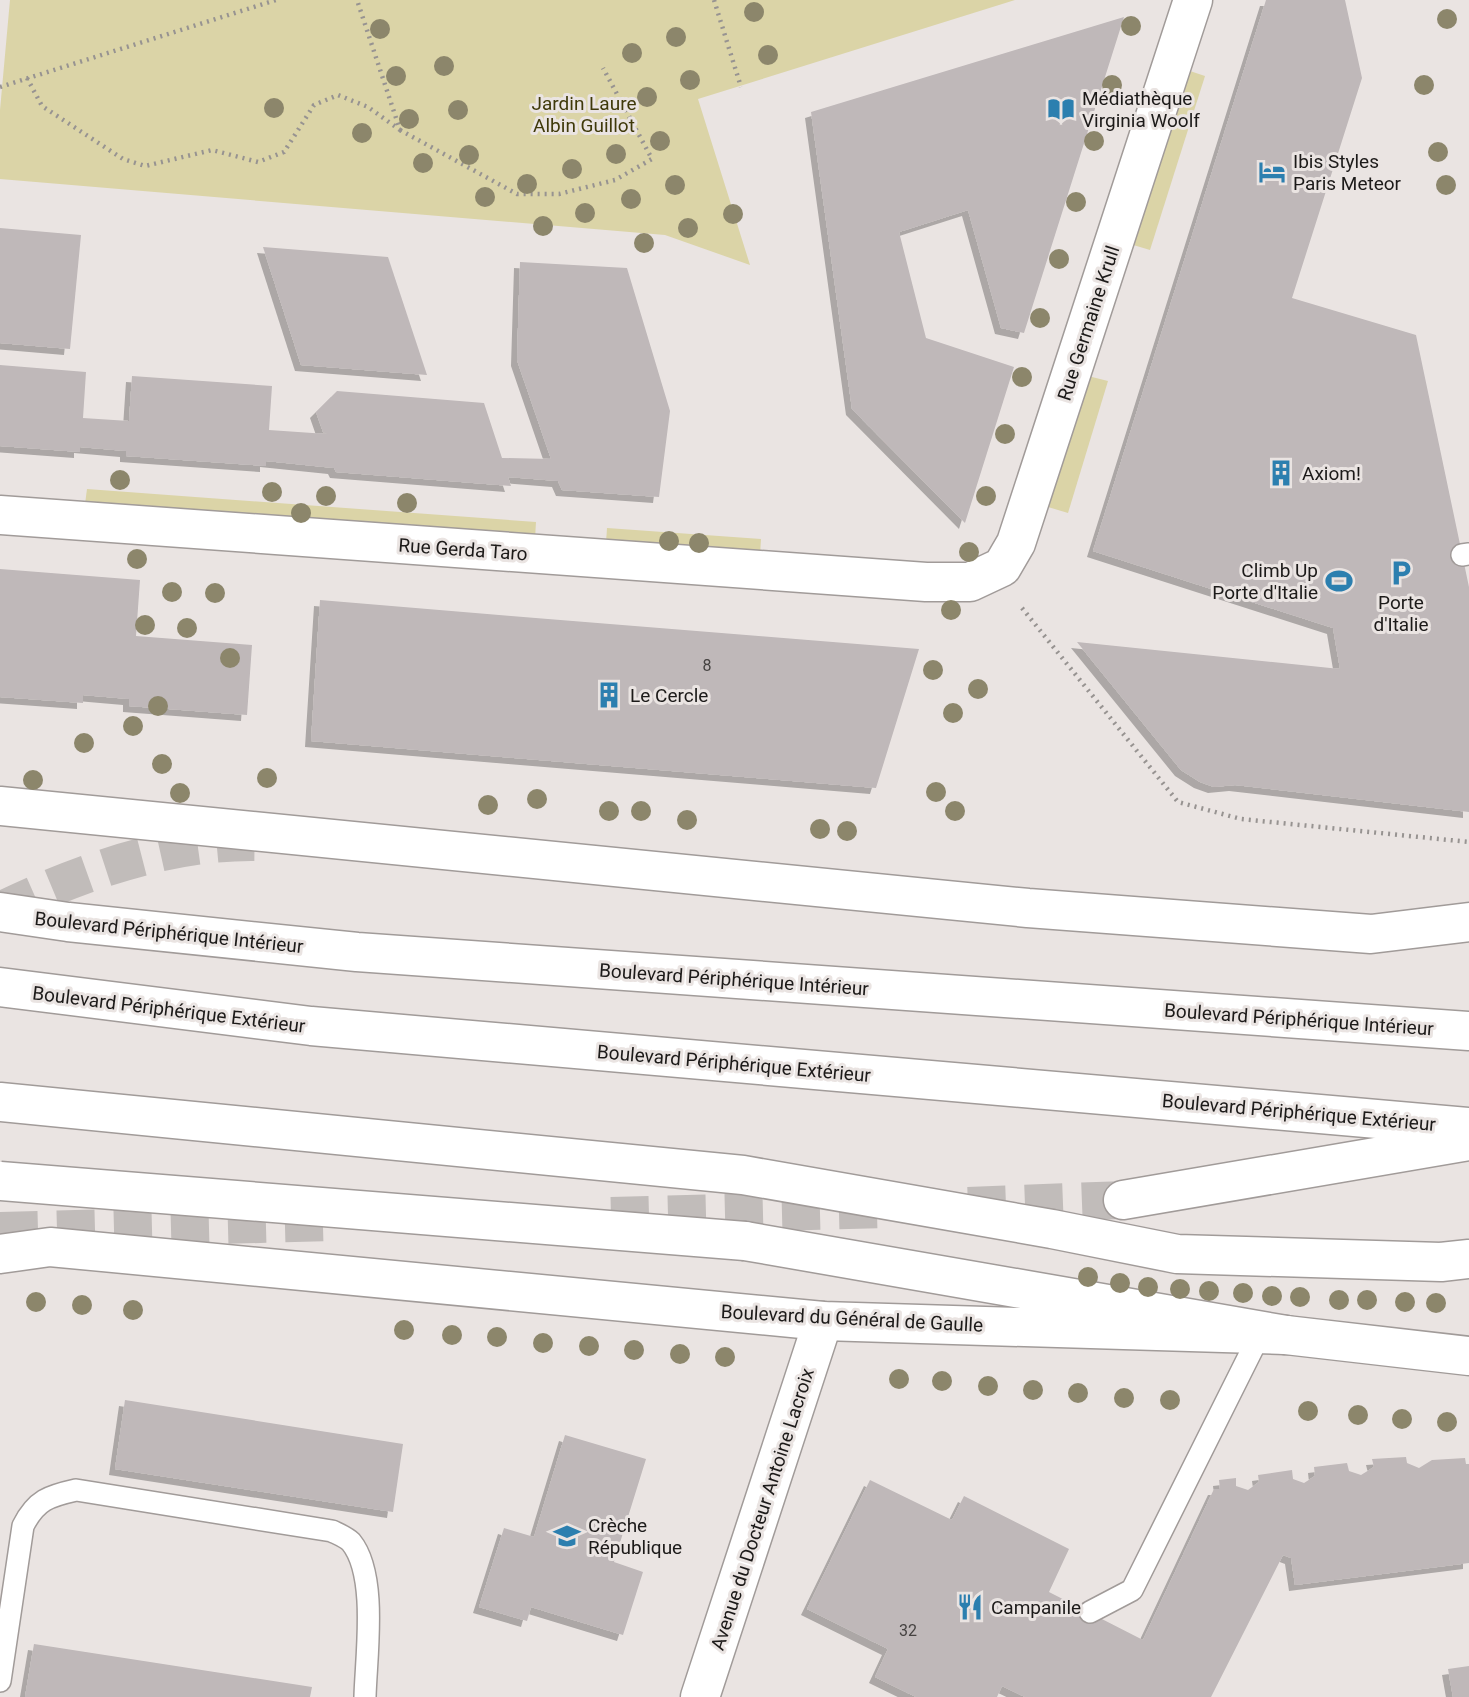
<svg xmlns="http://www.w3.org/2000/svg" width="1469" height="1697" font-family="Roboto,sans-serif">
<defs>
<filter id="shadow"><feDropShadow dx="-6" dy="6" stdDeviation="0" flood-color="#0004"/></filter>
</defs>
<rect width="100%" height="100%" fill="#eae4e2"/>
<g fill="#dbd4a7">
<polygon points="10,0 1015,0 698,99 750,265 665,235 0,179 0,110"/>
<polygon points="1187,70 1205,76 1150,250 1130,244"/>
<polygon points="1088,376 1108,381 1068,513 1048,507"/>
<polygon points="87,489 536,522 535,539 85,504"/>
<polygon points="607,528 761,539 760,556 606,543"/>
</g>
<g fill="#bfb8b9" filter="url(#shadow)">
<polygon points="1266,0 1345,0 1362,78 1292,298 1416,335 1469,587 1469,812 1235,785 1214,787 1200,782 1181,770 1077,642 1340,669 1333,628 1093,551"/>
<polygon points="1124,17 1024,333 1001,328 968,210 899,232 926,338 1014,367 965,523 852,409 811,112"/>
<polygon points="0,228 81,235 70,349 0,343"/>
<polygon points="263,247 388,257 427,375 301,365"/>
<polygon points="520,262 627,268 670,411 659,497 562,490 558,481 508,477 511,486 336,472 334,468 266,461 266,466 126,456 126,451 80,447 80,452 0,446 0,365 86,372 83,418 129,421 132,376 272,386 269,430 327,434 323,432 316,412 337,391 484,403 502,458 551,459 517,360"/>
<polygon points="0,569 140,580 136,636 252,645 247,715 129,706 129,699 83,695 83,703 0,697"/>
<polygon points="320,600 548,619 919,649 876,788 311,741"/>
<polygon points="125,1400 403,1444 393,1512 115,1469"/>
<polygon points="565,1435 646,1459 614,1562 643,1572 623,1635 531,1607 527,1621 479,1607 504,1528 534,1537"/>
<polygon points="1406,1457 1407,1463 1419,1468 1432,1460 1465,1458 1466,1464 1469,1464 1469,1563 1295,1585 1291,1558 1283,1555 1211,1697 1025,1697 1002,1686 997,1697 916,1697 875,1677 888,1649 807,1609 870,1480 952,1520 964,1496 1069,1549 1049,1592 1143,1640 1214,1489 1220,1489 1219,1480 1236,1478 1236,1486 1248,1490 1259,1482 1258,1475 1292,1470 1293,1479 1304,1483 1315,1476 1314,1467 1347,1463 1349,1471 1361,1475 1374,1467 1372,1459"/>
<polygon points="34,1644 312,1687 310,1697 25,1697"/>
<polygon points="1469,1666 1469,1697 1453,1697 1448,1669"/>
</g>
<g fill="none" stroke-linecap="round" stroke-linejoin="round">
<g stroke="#c1bcba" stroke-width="38" stroke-dasharray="38 19" stroke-linecap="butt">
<path d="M0 911C78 873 168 841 255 842"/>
<polyline points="968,1206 1123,1200"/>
<polyline points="611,1216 887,1209"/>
<polyline points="0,1231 334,1222"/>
</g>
<g stroke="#a19b99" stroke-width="24">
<g id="service">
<polyline points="1462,555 1469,554"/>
<polyline points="1090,1612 1132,1590 1260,1334"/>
<path d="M0 1681 23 1526C36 1500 49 1496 76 1490L332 1531C338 1534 346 1537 351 1542 378 1575 366 1656 365 1697"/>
</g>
</g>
<g stroke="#a19b99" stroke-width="41">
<g id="minor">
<polyline points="0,515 926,582 970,582 1002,567 1016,543 1193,0"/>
<polyline points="700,1697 823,1321"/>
</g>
</g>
<g stroke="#a19b99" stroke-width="41">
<g id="primary">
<polyline points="0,1102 743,1175 1052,1229 1177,1254 1441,1262 1469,1259"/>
<polyline points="0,1254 50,1247 823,1321 1286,1335 1469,1356"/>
</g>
</g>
<g stroke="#a19b99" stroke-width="41">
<g id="trunk">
<polyline points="0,806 1028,908 1371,934 1469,922"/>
<polyline points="0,912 68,922 357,952 1469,1031"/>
<polyline points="0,987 311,1026 1469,1127"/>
<polyline points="1123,1200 1469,1141"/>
<polyline points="745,1241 1286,1335"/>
</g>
</g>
<g stroke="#979391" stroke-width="4.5" stroke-dasharray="2 5" stroke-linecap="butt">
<polyline points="714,0 741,87"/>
<polyline points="27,78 42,106 123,159 145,166 212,150 258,162 284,152 314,105 338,95 368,107 400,130 357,0"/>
<polyline points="0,87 276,0"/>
<polyline points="400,130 517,194 559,194 615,180 652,159 603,68"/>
<polyline points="1022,608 1178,802 1241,819 1469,842"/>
</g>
<use href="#service" stroke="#fff" stroke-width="21"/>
<use href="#minor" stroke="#fff" stroke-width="38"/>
<use href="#primary" stroke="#fff" stroke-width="38"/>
<use href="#trunk" stroke="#fff" stroke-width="38"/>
<g stroke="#a19b99" stroke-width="41" stroke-linecap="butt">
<polyline id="trunk-bridge" points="0,1181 745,1241"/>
</g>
<use href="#trunk-bridge" stroke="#fff" stroke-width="38"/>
</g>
<g fill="#8c866b">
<circle cx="754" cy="12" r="10"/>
<circle cx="1447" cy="19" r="10"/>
<circle cx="1131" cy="26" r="10"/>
<circle cx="380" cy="29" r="10"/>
<circle cx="676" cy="37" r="10"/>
<circle cx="632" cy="53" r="10"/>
<circle cx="768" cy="55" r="10"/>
<circle cx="444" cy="66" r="10"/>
<circle cx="396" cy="76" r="10"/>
<circle cx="690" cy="80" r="10"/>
<circle cx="1112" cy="85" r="10"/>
<circle cx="1424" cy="85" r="10"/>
<circle cx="647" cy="97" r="10"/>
<circle cx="274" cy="108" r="10"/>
<circle cx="458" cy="110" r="10"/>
<circle cx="409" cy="119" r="10"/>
<circle cx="362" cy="133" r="10"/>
<circle cx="660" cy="141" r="10"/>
<circle cx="1094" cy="141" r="10"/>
<circle cx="1438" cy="152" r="10"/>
<circle cx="616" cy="154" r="10"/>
<circle cx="469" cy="155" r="10"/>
<circle cx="423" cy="163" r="10"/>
<circle cx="572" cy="169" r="10"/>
<circle cx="527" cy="184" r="10"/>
<circle cx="675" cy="185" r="10"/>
<circle cx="1446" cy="185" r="10"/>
<circle cx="485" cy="197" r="10"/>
<circle cx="631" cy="199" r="10"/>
<circle cx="1076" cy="202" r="10"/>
<circle cx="585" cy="213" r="10"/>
<circle cx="733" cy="214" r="10"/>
<circle cx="543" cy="226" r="10"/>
<circle cx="688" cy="228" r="10"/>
<circle cx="644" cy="243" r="10"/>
<circle cx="1059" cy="259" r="10"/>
<circle cx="1040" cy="318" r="10"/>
<circle cx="1022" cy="377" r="10"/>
<circle cx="1005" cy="434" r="10"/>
<circle cx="120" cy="480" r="10"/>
<circle cx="272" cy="492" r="10"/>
<circle cx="326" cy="496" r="10"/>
<circle cx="986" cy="496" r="10"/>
<circle cx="407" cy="503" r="10"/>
<circle cx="301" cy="513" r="10"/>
<circle cx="669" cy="541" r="10"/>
<circle cx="699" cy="543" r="10"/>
<circle cx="969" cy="552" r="10"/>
<circle cx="137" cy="559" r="10"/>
<circle cx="172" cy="592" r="10"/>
<circle cx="215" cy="593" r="10"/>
<circle cx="951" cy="610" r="10"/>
<circle cx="145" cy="625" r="10"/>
<circle cx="187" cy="628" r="10"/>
<circle cx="230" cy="658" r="10"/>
<circle cx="933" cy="670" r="10"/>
<circle cx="978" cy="689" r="10"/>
<circle cx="158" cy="706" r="10"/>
<circle cx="953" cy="713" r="10"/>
<circle cx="133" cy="726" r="10"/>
<circle cx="84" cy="743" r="10"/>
<circle cx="162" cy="764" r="10"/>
<circle cx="267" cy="778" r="10"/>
<circle cx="33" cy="780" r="10"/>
<circle cx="936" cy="792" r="10"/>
<circle cx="180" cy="793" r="10"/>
<circle cx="537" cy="799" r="10"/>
<circle cx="488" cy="805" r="10"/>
<circle cx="609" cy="811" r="10"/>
<circle cx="641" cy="811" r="10"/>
<circle cx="955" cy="811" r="10"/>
<circle cx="687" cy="820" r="10"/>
<circle cx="820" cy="829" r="10"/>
<circle cx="847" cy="831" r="10"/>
<circle cx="1088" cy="1277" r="10"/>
<circle cx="1120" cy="1283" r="10"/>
<circle cx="1148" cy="1287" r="10"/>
<circle cx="1180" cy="1289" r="10"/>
<circle cx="1209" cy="1291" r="10"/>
<circle cx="1243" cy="1293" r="10"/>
<circle cx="1272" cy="1296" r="10"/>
<circle cx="1300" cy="1297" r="10"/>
<circle cx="1339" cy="1300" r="10"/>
<circle cx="1367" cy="1300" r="10"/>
<circle cx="36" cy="1302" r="10"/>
<circle cx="1405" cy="1302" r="10"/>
<circle cx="1436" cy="1303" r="10"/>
<circle cx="82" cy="1305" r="10"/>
<circle cx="133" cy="1310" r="10"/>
<circle cx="404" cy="1330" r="10"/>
<circle cx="452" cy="1335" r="10"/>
<circle cx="497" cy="1337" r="10"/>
<circle cx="543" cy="1343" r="10"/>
<circle cx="589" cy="1346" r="10"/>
<circle cx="634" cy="1350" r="10"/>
<circle cx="680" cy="1354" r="10"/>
<circle cx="725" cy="1357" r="10"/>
<circle cx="899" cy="1379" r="10"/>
<circle cx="942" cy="1381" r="10"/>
<circle cx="988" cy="1386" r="10"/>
<circle cx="1033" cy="1390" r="10"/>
<circle cx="1078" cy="1393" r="10"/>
<circle cx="1124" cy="1398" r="10"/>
<circle cx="1170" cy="1400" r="10"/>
<circle cx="1308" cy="1411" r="10"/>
<circle cx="1358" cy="1415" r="10"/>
<circle cx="1402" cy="1419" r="10"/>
<circle cx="1447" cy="1422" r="10"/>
</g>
<defs>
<g id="library-bare" transform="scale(2.1)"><path d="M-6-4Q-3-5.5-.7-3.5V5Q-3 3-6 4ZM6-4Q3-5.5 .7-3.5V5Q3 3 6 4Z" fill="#2c7faf" stroke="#eae4e2" stroke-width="2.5" paint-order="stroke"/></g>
<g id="hotel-bare" transform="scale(2.1)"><path d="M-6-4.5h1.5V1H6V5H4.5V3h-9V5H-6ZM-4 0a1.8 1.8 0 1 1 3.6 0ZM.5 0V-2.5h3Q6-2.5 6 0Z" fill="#2c7faf" stroke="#eae4e2" stroke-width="2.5" paint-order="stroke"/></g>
<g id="building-bare" transform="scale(2.1)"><path d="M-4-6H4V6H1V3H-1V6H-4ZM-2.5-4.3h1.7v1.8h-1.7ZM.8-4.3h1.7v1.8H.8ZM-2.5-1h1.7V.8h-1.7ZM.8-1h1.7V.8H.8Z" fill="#2c7faf" stroke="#eae4e2" stroke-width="2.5" paint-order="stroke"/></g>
<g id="parking-bare" transform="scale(2.1)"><path d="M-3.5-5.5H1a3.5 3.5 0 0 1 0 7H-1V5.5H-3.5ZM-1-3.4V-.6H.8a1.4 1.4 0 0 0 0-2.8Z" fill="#2c7faf" stroke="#eae4e2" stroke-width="2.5" paint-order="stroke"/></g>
<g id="stadium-bare" transform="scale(2.1)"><path d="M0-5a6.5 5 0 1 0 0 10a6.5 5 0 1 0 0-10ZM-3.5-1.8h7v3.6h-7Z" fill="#2c7faf" stroke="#eae4e2" stroke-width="2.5" paint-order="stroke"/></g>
<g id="school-bare" transform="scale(2.1)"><path d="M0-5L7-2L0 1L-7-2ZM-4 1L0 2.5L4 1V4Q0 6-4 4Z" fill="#2c7faf" stroke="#eae4e2" stroke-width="2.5" paint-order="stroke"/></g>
<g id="restaurant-bare" transform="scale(2.1)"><path d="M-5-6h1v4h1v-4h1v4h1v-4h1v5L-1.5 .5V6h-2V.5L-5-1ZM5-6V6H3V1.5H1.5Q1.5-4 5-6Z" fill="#2c7faf" stroke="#eae4e2" stroke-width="2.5" paint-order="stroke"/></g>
</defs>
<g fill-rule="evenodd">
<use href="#library-bare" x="1061" y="109"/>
<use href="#hotel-bare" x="1272" y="172"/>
<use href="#building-bare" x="1281" y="473"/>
<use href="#parking-bare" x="1401" y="573"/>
<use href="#stadium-bare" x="1339" y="581"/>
<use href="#building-bare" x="609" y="695"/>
<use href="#school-bare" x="567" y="1536"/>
<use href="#restaurant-bare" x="970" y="1607"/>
</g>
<g text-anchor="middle" stroke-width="6" stroke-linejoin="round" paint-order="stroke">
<g font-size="16" fill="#454241">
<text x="707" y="671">8</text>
<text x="908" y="1636">32</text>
</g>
<g font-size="19" fill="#1c1a19" stroke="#eae4e2" text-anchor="start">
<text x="1082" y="105">Médiathèque<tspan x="1082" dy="22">Virginia Woolf</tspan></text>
<text x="1293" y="168">Ibis Styles<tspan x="1293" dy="22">Paris Meteor</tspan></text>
<text x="1302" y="480">Axiom!</text>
<text x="1318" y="577" text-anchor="end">Climb Up<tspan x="1318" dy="22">Porte d'Italie</tspan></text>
<text x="1401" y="609" text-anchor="middle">Porte<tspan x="1401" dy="22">d'Italie</tspan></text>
<text x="630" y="702">Le Cercle</text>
<text x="588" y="1532">Crèche<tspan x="588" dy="22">République</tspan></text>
<text x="991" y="1614">Campanile</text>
</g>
<g font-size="19" fill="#3f390a" stroke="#eae4e2">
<text x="584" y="110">Jardin Laure<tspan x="584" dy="22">Albin Guillot</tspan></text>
</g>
<g font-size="19" fill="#1c1a19" stroke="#eae4e2">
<text transform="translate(1088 323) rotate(-72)" y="7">Rue Germaine Krull</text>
<text transform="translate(463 549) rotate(4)" y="7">Rue Gerda Taro</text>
<text transform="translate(169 932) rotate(6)" y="7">Boulevard Périphérique Intérieur</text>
<text transform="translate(734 979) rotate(4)" y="7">Boulevard Périphérique Intérieur</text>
<text transform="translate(169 1009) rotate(7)" y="7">Boulevard Périphérique Extérieur</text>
<text transform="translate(1299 1019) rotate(4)" y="7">Boulevard Périphérique Intérieur</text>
<text transform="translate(734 1063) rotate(5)" y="7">Boulevard Périphérique Extérieur</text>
<text transform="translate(1299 1112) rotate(5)" y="7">Boulevard Périphérique Extérieur</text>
<text transform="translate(852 1318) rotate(3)" y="7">Boulevard du Général de Gaulle</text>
<text transform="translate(762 1509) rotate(-72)" y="7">Avenue du Docteur Antoine Lacroix</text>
</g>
</g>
</svg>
